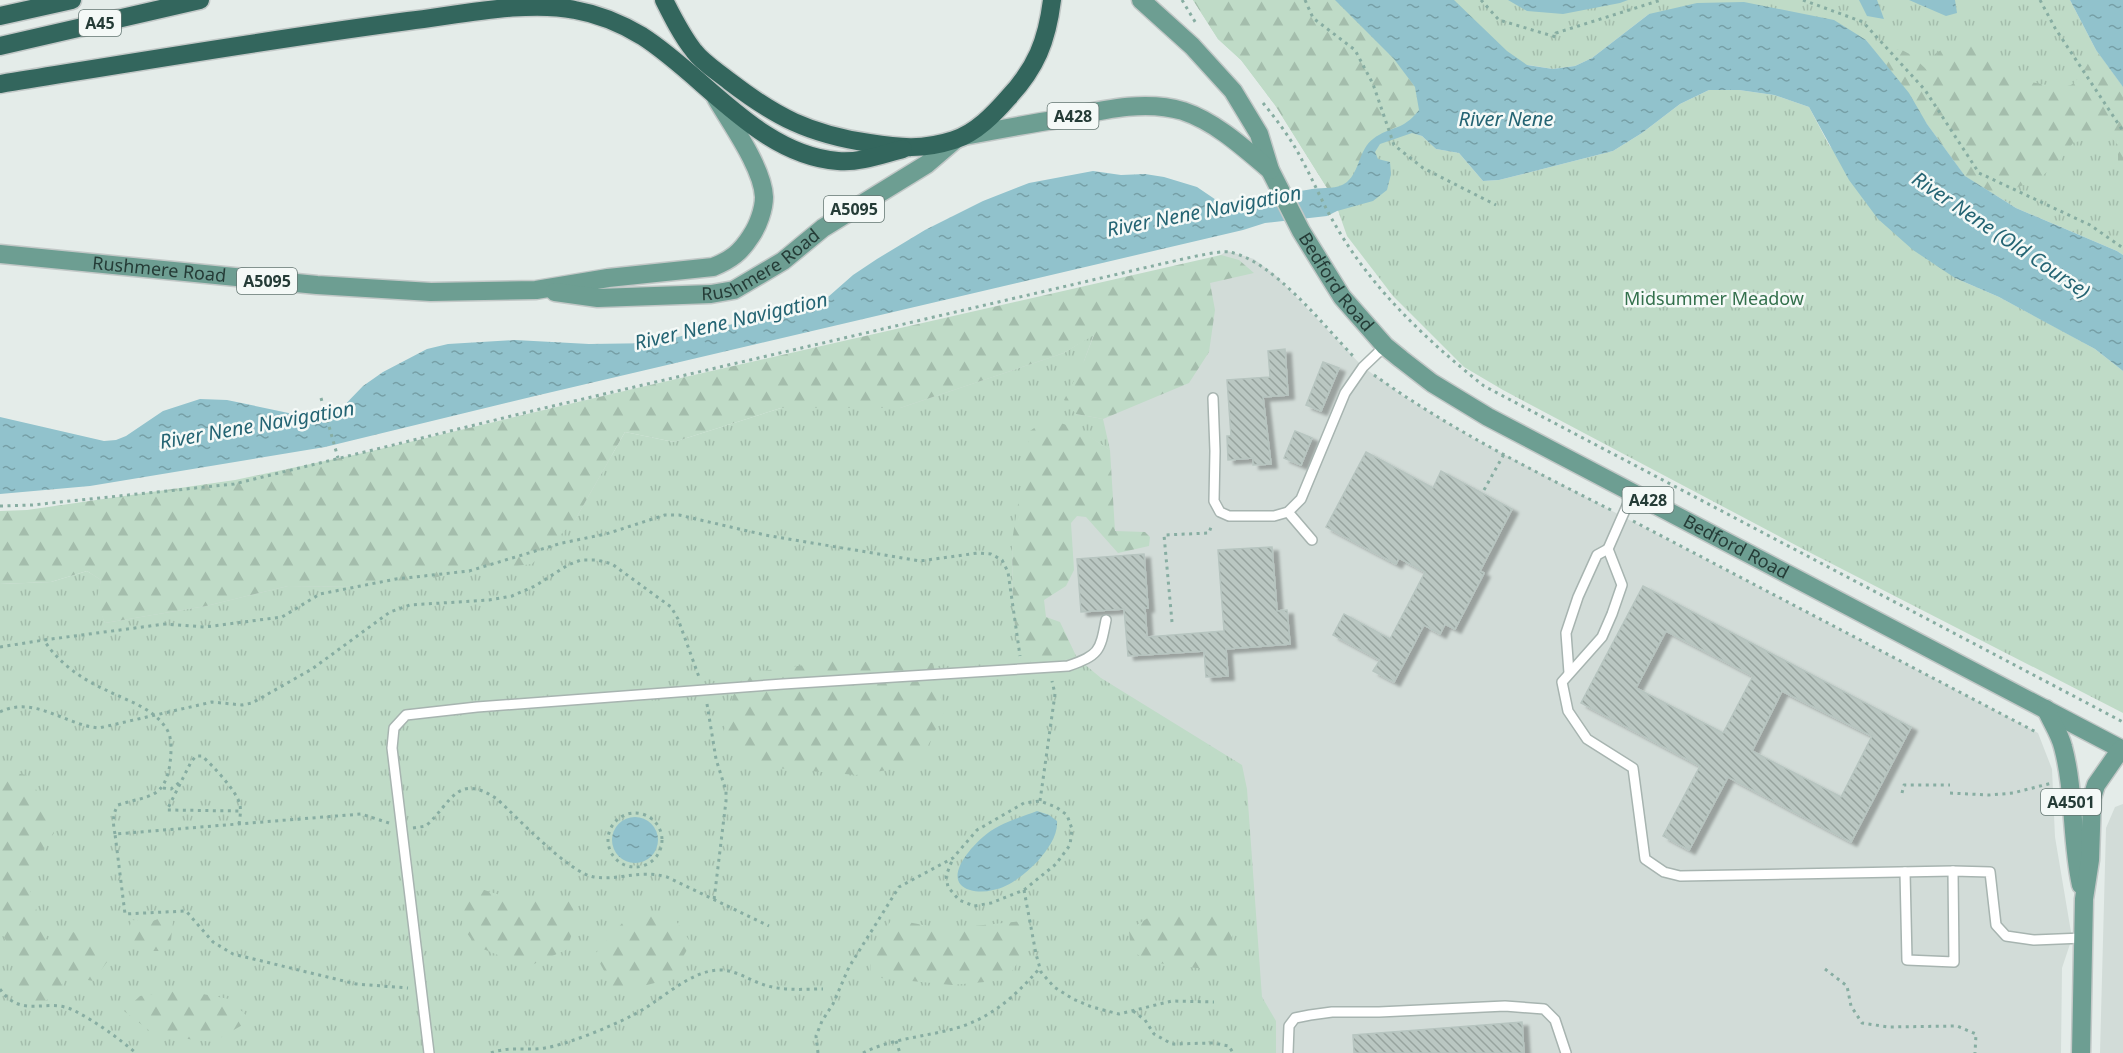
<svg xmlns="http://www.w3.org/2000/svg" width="2123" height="1053" font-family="'Noto Sans',sans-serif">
<defs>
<pattern id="grass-tufts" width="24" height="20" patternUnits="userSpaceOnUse" patternTransform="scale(1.5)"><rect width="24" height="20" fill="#bfdbc7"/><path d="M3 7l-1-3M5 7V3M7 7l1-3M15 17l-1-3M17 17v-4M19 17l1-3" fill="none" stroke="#a4bdac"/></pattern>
<pattern id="forest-firs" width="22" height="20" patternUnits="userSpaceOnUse" patternTransform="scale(1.5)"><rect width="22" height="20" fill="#bfdbc7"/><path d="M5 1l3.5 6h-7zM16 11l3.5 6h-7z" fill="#a4bdac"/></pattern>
<pattern id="water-ripples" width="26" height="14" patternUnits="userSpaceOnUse" patternTransform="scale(1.5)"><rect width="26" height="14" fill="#91c2cc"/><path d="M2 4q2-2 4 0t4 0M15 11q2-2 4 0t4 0" fill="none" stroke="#769fa6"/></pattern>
<pattern id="building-back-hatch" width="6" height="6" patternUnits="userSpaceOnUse" patternTransform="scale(1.5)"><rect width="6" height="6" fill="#bac7c2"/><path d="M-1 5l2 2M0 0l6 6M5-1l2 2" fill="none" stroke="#97a39e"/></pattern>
<filter id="shadow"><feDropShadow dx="6" dy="4" stdDeviation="1.5" flood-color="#0004"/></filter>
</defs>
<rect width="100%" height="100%" fill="#e4ece9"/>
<g fill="#d2dcd8">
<polygon points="1227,251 1254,259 1276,276 1363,367 1406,398 1474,439 2038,733 2052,769 2055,837 2072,938 2062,968 2061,1053 0,1053 0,584 51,582 1064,353"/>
<polygon points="2123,804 2123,1053 2100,1053 2106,828 2115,807"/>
</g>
<g fill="url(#grass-tufts)">
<polygon points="1193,0 2070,0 2096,50 2123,87 2123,255 2117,251 2016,208 1965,176 1866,40 1649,14 1592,58 1575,66 1553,69 1528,65 1404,130 1422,136 1436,149 1459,153 1483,181 1499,180 1613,151 1642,133 1680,104 1709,90 1739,90 1774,95 1809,107 1829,145 1955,278 1999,297 2057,328 2095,349 2123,371 2123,713 1803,549 1503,390 1464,367 1393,296 1347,236 1334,199 1275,105 1241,60 1218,39"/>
<polygon points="1094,334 1084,361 1076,414 1103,419 1110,450 1077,429 1012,541 1013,611 1020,660 1046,663 1077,658 1101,678 1242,765 1247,789 1262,997 1276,1021 1276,1053 0,1053 0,584 51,582 87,571 101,580 97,602 105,623 206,606 288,586 365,587 575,520 625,432 674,442 781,408 900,408 1064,353"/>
</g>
<g fill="url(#forest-firs)">
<polygon points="1193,0 1335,0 1394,59 1415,87 1419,110 1411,120 1379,135 1347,182 1335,188 1327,188 1275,105 1241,60 1218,39"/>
<path d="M1950 44H1972L1998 56 2005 77C2019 79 2059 90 2071 85 2080 80 2091 58 2096 50L2123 87V165L2118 162V145L2107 133 2073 143 2060 160 2038 180 1995 195 1965 176 1927 124 1909 93 1874 51C1904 46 1906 50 1927 70L1935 54Z"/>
<polygon points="1221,255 1239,260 1254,273 1210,283 1215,310 1209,352 1189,383 1103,419 1076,414 1064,400 1084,361 1094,335 1064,353 900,408 781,408 674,442 625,432 575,520 532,564 365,587 288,586 206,606 105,623 96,602 101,580 87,571 51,582 0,584 0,511 27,510 235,480 363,453 637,388"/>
<polygon points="1047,419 1077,428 1110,450 1115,531 1145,532 1150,537 1149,546 1118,553 1086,517 1077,516 1071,523 1074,570 1066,586 1044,600 1046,617 1060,622 1077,658 1046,663 1020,661 1013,611 1012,541 1030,431"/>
<polygon points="833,661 933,663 944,712 919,765 856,775 754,766 723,734 733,696 747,673"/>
<polygon points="0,758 11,772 26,775 47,805 54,833 32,867 28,884 46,939 59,945 69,932 91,933 103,945 107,962 93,981 68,976 56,993 34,1010 19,999 15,979 19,964 0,930"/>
<polygon points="478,888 522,902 570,898 577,921 566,950 527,967 476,946 462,926 464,899"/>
<polygon points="1210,910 1237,925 1226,950 1204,969 1158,963 1131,952 1129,930 1154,914"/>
<polygon points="670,912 691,943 670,979 616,993 595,954 624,921"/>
<polygon points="166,916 173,921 171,940 162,951 147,951 127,943 128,930 132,920 150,922"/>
<polygon points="892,919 944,929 1023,921 1024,953 1006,980 952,985 871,977 871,951"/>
<polygon points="182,990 229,999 251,1020 213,1042 155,1035 124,1011 140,996"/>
</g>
<g fill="url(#water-ripples)">
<path d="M1335 0H1454L1507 51 1527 65 1553 69 1575 66 1592 58 1649 14 1697 3 1744 2 1834 20 1866 40 1909 93 1927 124 1965 176 2016 208 2117 251 2123 255V371L2095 349 1999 297 1955 278 1913 250 1878 219 1849 180 1809 107 1774 95 1739 90H1709L1680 104 1642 133 1613 151 1499 180 1483 181 1459 153 1436 149 1422 136 1412 133 1380 144 1375 152 1378 159 1390 162 1391 174 1387 190 1373 201 1337 211 1327 216 1265 223 1243 230 535 396 325 447 90 486 0 494V417L104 441 116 440 126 436 163 411 200 399 227 400 317 419 334 416 363 386 383 372 427 349 448 344 515 340 589 344 657 343 706 329 806 311 828 297 853 275 877 259 925 230 983 201 1029 183 1093 171 1121 175 1145 174 1164 177 1197 187 1225 206 1238 212C1246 209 1251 205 1258 202 1270 196 1299 191 1312 189 1324 187 1337 190 1347 182 1360 171 1359 149 1373 139 1391 125 1402 132 1419 110L1415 87 1394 59Z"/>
<polygon points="1508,0 1628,0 1620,3 1563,14 1527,11"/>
<polygon points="1859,0 1877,0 1884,19 1867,16"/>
<polygon points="1909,0 1955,0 1957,13 1946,16"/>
<polygon points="2070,0 2123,0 2123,87 2096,50"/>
<path d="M1037 811 1049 815 1057 821C1058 836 1048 849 1038 861 1026 873 1010 887 993 890 985 892 977 892 970 890 941 881 970 848 983 837 997 824 1019 818 1037 811Z"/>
<circle cx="635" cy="840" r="23"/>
</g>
<g fill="url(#building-back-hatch)" stroke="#b7c5c0" stroke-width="1.5" fill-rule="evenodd" filter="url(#shadow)">
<polygon points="1285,349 1288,395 1263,397 1271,464 1253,465 1253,458 1228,460 1227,436 1231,436 1227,380 1270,377 1268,351"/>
<polygon points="1323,362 1339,368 1321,411 1306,405"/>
<polygon points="1295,431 1312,438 1301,465 1284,458"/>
<polygon points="1366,452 1433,488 1441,471 1512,509 1480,571 1484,573 1455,629 1445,624 1440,634 1424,625 1394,682 1373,671 1380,660 1333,635 1344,614 1390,639 1425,572 1399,558 1396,564 1326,527"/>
<polygon points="1272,547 1277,611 1287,610 1290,644 1226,649 1228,676 1206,677 1204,651 1128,656 1124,609 1081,612 1077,559 1144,554 1148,608 1145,608 1147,637 1224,631 1218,550"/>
<path d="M1643 586 1911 727 1851 842 1728 777 1689 850 1663 836 1700 766 1581 703ZM1666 631 1753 676 1723 733 1636 688ZM1782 691 1872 736 1841 797 1752 751Z"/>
<polygon points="1522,1022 1524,1053 1354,1053 1353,1035"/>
</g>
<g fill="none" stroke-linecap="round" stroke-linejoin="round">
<g stroke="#a7b4b0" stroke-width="12">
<g id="lane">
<polyline points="1213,398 1215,451 1214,501 1220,512 1229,516 1274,516 1288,512 1301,499 1345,393 1363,367 1385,346"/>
<polyline points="1633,492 1608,549 1622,585 1612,614 1602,637 1562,682 1568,711 1587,739 1633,768 1645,859 1664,872 1680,876 1953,871"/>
<polyline points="1288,512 1312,540"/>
<polyline points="1569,673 1566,633 1578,597 1597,555 1608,549"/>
<polyline points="1905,872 1907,960 1954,962 1953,871 1990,872 1996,925 2006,936 2034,940 2083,938"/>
<path d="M429 1053 392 748 394 728 406 715 477 707 783 684 1068 666C1099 655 1100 652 1106 620"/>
<polyline points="1288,1053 1289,1026 1295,1018 1310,1015 1332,1012 1379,1012 1505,1006 1544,1009 1555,1020 1566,1053"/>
</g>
</g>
<g stroke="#c2c8c7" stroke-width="21">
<g id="primary">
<path id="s1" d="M1141 0 1192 46 1233 91 1259 134 1270 170 1301 231 1342 297 1385 346 1401 359 1432 383 1488 417 2123 750"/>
<path d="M964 136C996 130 1028 124 1060 119 1099 111 1143 99 1183 111 1216 122 1244 148 1270 170"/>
<path id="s2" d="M0 254 317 285 431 292 536 290 608 278 713 267C731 260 741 252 751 236 758 226 764 209 764 197 763 168 731 124 716 98"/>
<path id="s3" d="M555 292 598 298 711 294 734 290 783 261 823 228 927 164 955 140"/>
<path d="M2046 709C2051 721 2060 734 2063 747 2075 792 2071 840 2081 885"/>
<polyline points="2081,1053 2084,899 2090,860 2092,798 2096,785 2121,749"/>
</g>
</g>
<g stroke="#c2c8c7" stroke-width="21">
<g id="highway">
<path d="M664 0C673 18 682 36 694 51 703 63 718 72 729 81 776 117 809 134 869 143 900 148 923 150 954 140 976 133 994 114 1008 98 1036 68 1047 41 1052 0"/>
<polyline points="0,16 72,0"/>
<polyline points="0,46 200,0"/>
<path d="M0 84C136 62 272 39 408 21 459 15 526 0 575 10 598 14 622 24 642 36 705 76 759 155 838 161 860 163 883 154 903 149"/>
</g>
</g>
<g stroke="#87ada2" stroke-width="3" stroke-dasharray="3 4.5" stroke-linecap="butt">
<polyline points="1182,0 1197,25"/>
<polyline points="1305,0 1313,18 1355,50 1373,84 1394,145 1423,168 1496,205"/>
<polyline points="1481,0 1499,20 1556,37 1556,33 1661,0"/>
<polyline points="1803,0 1863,22 1925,90 1979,173 2090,225 2123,248"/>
<polyline points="2040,0 2055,28 2123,131"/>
<path d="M1263 103C1277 120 1292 140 1302 160 1313 180 1322 202 1333 221 1370 287 1425 339 1484 386L2123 722"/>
<path d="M1374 375C1448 428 1530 469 1611 510"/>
<polyline points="321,398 338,458"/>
<polyline points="1484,490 1504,454"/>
<path d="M0 506 32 505 234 484 540 409 1161 264C1175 261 1218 250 1229 252 1273 260 1323 325 1354 357"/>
<polyline points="1633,521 2036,732"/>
<polyline points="1172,622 1164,535 1209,533 1211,527"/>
<polyline points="0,647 44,640"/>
<polyline points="707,704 716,759 726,791 726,801 714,900"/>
<path d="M0 712C34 695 65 725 99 728L212 702 242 705 252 703 312 669 390 612 410 605 489 600 512 596 535 586 568 565 581 560H597L612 564 671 607 678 619 699 677"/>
<polyline points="163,788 171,789 180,782"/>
<polyline points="1902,793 1904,785 1950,785"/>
<polyline points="1950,793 1989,795 2013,793 2052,783"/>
<polyline points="1040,801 1055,694 1052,681"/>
<circle cx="635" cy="840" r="27"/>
<polyline points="389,823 361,814 115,834 125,914 186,911 213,942 233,954 356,984 408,988"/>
<path d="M239 824C240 818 241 811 240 805 237 791 213 766 202 756H196L191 762 167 810 240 811"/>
<path d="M413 828 426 826C452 802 457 772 497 799 518 818 569 873 594 877 619 881 639 869 667 877L769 926"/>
<path d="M115 834C113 824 112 815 118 805 148 795 164 800 170 764 171 753 173 738 166 728 153 708 128 701 108 691 83 680 58 663 44 640L165 624 205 627 282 617 320 594 396 579 469 571 562 543 606 534 665 515H679L765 535 920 561 978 553 991 554 1002 560 1008 572 1020 656"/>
<polyline points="1024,890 1036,954 1041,972 1054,987 1073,999 1092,1007 1119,1014 1172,1001 1214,1002"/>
<polyline points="1825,969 1847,986 1851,1006 1862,1023 1888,1027 1957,1026 1976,1034 1975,1053"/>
<path d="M0 989C22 1020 46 997 73 1010 95 1021 117 1037 136 1053"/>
<polyline points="1133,1011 1145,1020 1154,1034 1172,1044 1213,1043 1229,1046 1233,1053"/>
<polyline points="896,1041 900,1053"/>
<path d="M491 1053C509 1046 526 1051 545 1048 568 1044 610 1027 631 1016 659 1003 689 970 720 970 737 970 752 982 768 986 786 991 805 989 823 989"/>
<polyline points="818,1053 816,1036 822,1021 833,1004 849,967 899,887 953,858 977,830 1024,803 1040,801 1056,807 1067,815 1072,829 1070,845 1056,864 1024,890 991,903 974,906 959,900 948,887 946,876 953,858"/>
<path d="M863 1053C894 1037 930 1037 963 1026 995 1015 1018 993 1040 968"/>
</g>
<use href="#lane" stroke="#fff" stroke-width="9"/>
<use href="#primary" stroke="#6d9e92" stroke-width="18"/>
<use href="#highway" stroke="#33665d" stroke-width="18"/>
</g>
<g text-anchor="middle" stroke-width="5" stroke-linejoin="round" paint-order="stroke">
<g fill="#f4f9f7" stroke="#637571" stroke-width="1.5">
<rect x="79" y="10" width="42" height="26" rx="4.5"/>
<rect x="1047.5" y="103" width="51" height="26" rx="4.5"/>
<rect x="824" y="196" width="60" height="26" rx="4.5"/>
<rect x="237" y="268" width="60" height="26" rx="4.5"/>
<rect x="1622.5" y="487" width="51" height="26" rx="4.5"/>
<rect x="2041" y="789" width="60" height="26" rx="4.5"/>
</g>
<g font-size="16" font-weight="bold" fill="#253c37">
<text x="100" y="29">A45</text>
<text x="1073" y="122">A428</text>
<text x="854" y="215">A5095</text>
<text x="267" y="287">A5095</text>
<text x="1648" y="506">A428</text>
<text x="2071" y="808">A4501</text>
</g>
<g font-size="18" fill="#253c37" stroke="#f4f9f7">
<text dy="6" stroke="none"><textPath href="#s3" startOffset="214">Rushmere Road</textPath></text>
<text dy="6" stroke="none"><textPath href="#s2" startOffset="160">Rushmere Road</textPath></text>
<text dy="6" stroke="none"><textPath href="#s1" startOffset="348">Bedford Road</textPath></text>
<text dy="6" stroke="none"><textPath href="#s1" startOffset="834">Bedford Road</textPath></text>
</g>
<g font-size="18" fill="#33704c" stroke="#f4f9f7">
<text x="1714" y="305">Midsummer Meadow</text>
</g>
<g font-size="20" font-style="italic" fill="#246473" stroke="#f4f9f7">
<text x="1506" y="126">River Nene</text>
<text transform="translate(1204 211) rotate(-11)" y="7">River Nene Navigation</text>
<text transform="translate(2001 235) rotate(34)" y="7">River Nene (Old Course)</text>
<text transform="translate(731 321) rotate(-13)" y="7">River Nene Navigation</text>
<text transform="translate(257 425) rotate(-10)" y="7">River Nene Navigation</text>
</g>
</g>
</svg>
